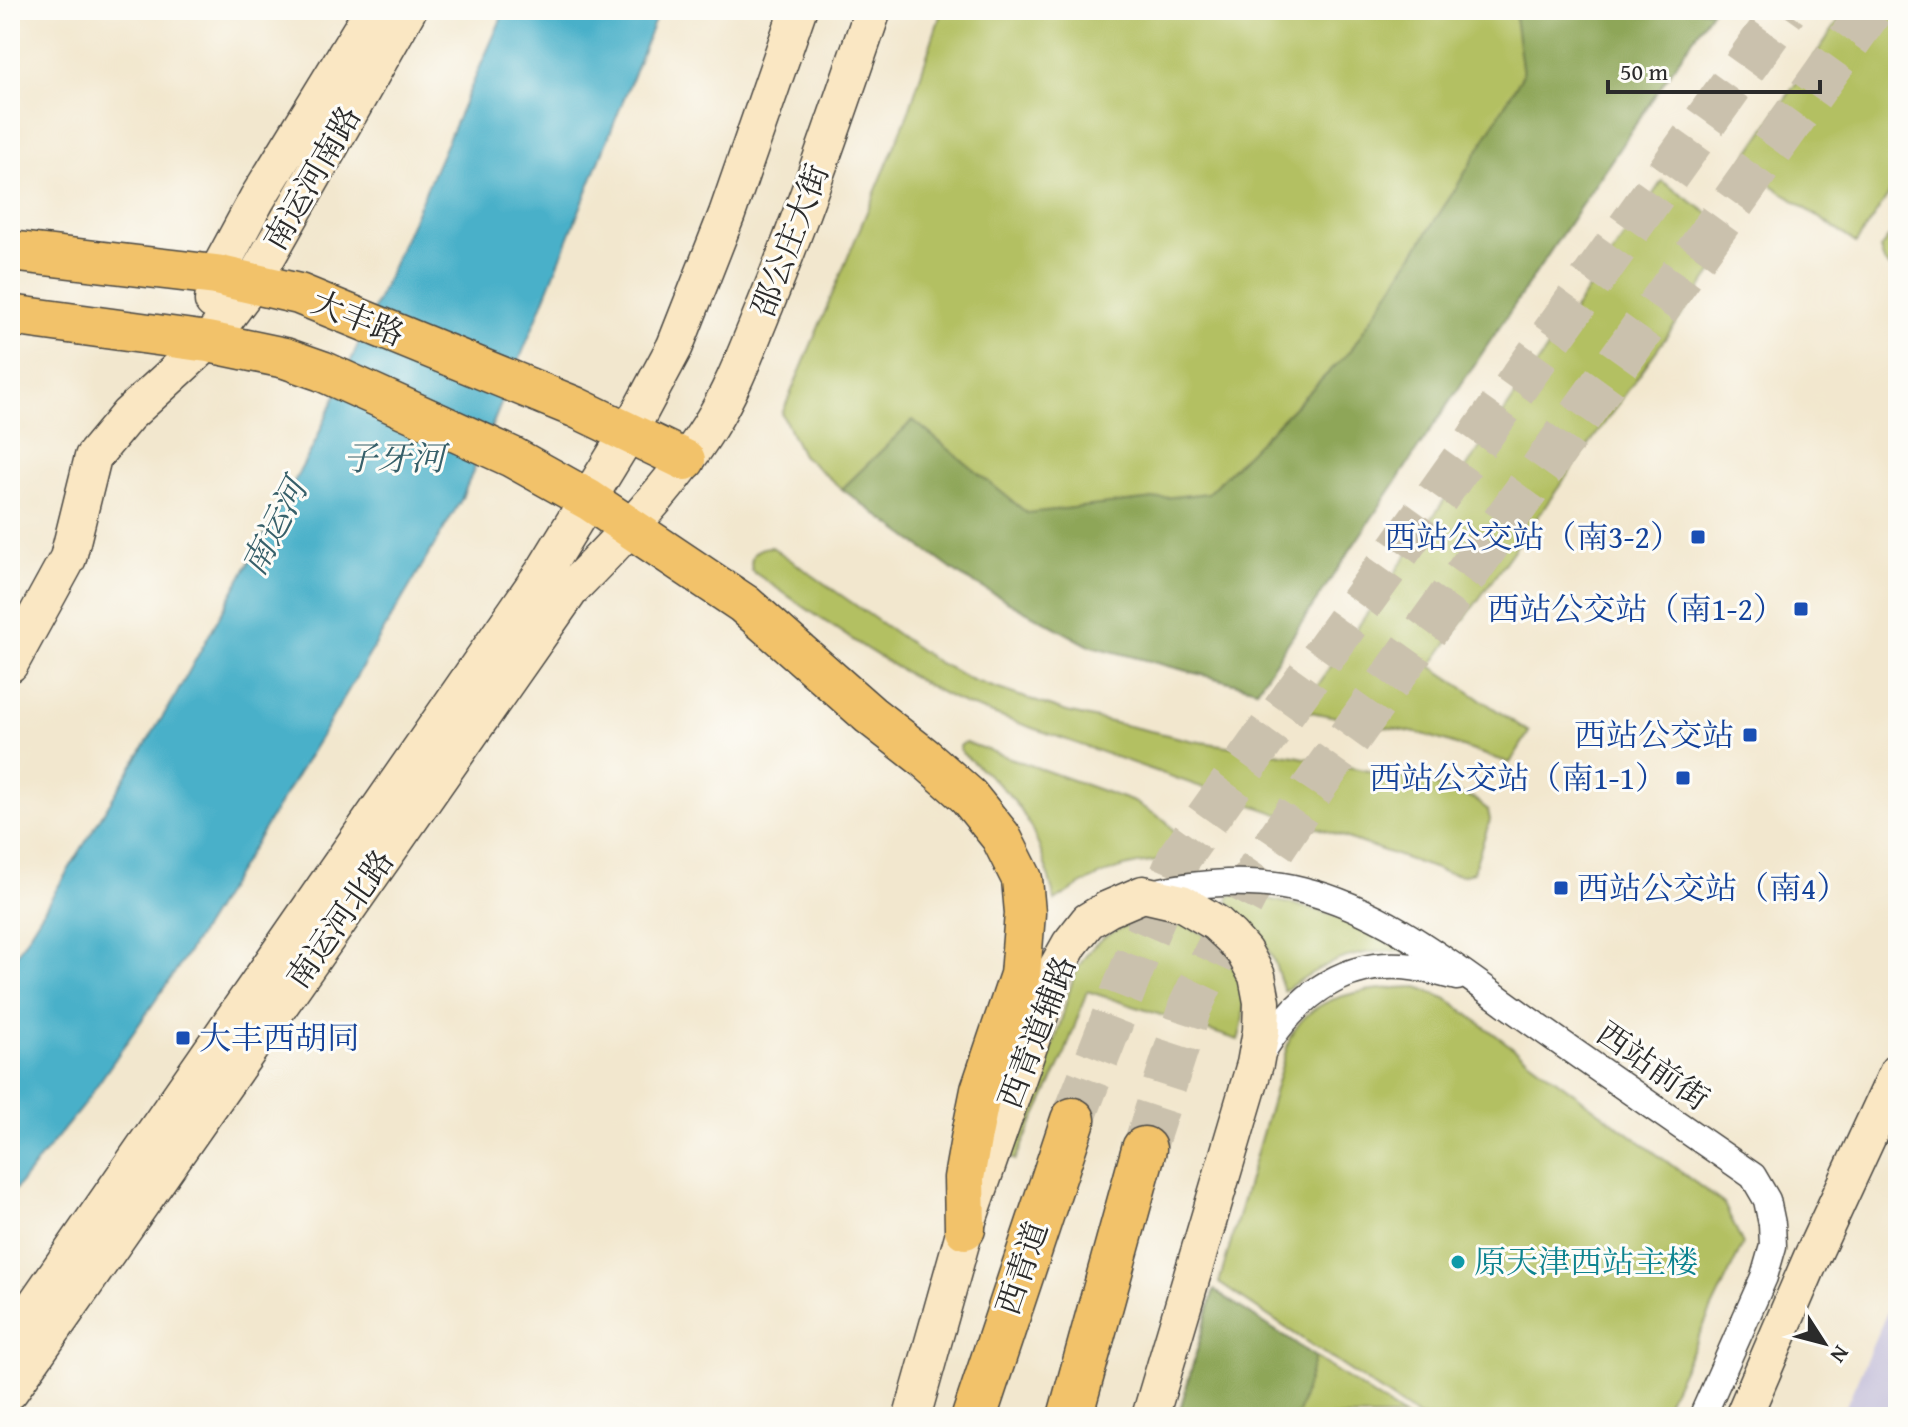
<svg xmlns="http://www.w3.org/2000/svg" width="1908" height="1427" font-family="'Gentium Book Plus','Noto Serif SC',serif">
<rect width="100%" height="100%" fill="#fdfcf7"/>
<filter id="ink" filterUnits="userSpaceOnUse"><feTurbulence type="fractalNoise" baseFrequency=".0125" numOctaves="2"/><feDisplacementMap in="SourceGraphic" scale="16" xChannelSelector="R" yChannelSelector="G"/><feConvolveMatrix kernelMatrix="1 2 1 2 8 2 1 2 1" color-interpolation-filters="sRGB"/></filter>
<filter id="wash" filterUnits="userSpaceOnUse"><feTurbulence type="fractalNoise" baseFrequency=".006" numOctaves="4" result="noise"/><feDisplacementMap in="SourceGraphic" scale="32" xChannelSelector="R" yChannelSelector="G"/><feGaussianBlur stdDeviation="1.8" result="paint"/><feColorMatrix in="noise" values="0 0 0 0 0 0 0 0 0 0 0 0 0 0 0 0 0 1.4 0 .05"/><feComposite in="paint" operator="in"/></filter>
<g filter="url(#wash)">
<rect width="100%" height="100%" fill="#f2e7ce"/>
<polygon fill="#c5c0da" points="1898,1287 1898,1417 1841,1417"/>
<g fill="#b3c062" stroke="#6f7646" stroke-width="2">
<polygon points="942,10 1712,10 1257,689 1088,645 961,576 842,489 802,455 782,414 908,114"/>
<polygon points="1846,10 1898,10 1898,181 1856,243 1741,164"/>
<polygon points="1662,181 1739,235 1431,666 1529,732 1510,763 1426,735 1301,710"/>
<polygon points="1898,224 1898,274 1884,262 1880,249"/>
<path d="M772 547 937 662 972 680 1067 712 1194 741 1295 756 1432 784 1473 798 1488 810 1490 820 1473 872 1463 875 1447 873 964 704C888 668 821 618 752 571 749 556 755 547 772 547Z"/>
<path d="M965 742 1134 802 1166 821 1197 859C1137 860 1105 867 1055 901 1046 865 1035 824 1010 796 996 780 978 767 962 753L959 747Z"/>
<path d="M1235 895C1297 901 1358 918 1410 952 1355 948 1328 960 1284 991L1274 961 1261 935 1228 902 1229 896Z"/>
<path d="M1153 919C1218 922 1259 978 1238 1040L1087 991 1063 1059 1015 1160 1010 1158C1026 1116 1044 1074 1058 1031 1068 1001 1070 971 1093 947 1108 930 1131 923 1153 919Z"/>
<path d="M1418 987 1447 999 1724 1204 1743 1244 1660 1417H1419L1219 1283 1290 1037C1295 1030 1299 1022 1305 1017 1332 990 1383 988 1418 987Z"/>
<polygon points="1214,1290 1405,1417 1178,1417"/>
</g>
<g fill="#8ea658" stroke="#5c6842" stroke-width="2">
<polygon points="1514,10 1712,10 1257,689 1088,645 961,576 842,489 913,420 1027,513 1208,493 1351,350 1456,188 1523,74"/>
<polygon points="1214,1290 1315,1357 1297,1417 1178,1417"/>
</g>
<polygon fill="#4ab0c9" stroke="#3a6e7a" stroke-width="2" points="505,10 659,10 536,320 461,500 326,728 182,962 82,1107 10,1196 10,965 176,695 313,447"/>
</g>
<g filter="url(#ink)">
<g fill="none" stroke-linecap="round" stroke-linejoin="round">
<g stroke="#cac1ad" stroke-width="44" stroke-dasharray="44 22" stroke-linecap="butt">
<polyline points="1073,1120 1140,949 1180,856 1785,10"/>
<polyline points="1144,1149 1190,1007 1215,954 1259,869 1313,788 1871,10"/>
</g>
<g stroke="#494743" stroke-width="29">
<g id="street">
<path d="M1151 893C1199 882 1254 878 1302 890 1385 910 1454 967 1523 1016 1599 1070 1676 1123 1753 1176L1767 1200 1772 1224 1773 1246 1764 1277 1702 1417"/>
<path d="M1261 1054C1292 1002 1338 962 1402 966 1420 967 1439 973 1457 977"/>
</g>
</g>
<g stroke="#494743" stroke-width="39">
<g id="secondary">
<polyline points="213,301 216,275 257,199 373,10"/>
<polyline points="10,664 68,558 93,457 128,415 208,342 253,282 408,10"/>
<polyline points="10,1341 546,568 629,432 675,346 727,214 798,10"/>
<path d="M10 1391 572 588C621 538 672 486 709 427 733 389 748 347 765 306 805 209 839 109 873 10"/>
<polyline points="912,1417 965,1229 1056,969 1070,944 1088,921 1108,909 1143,894 1182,903 1216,923 1231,937 1244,952 1257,976 1262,1002 1261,1031 1255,1064 1150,1417"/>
<polyline points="1743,1417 1811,1259 1898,1071"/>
</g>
</g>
<g stroke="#494743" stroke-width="43">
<g id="primary">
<polyline points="10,251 216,275 299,294 575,407 685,460"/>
<polyline points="10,315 208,342 285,358 322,371 512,457 589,500 744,604 870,715 925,758 968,796 1001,837 1022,879 1025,913 1020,975 981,1090 971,1139 964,1178 965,1229"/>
</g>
</g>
<g stroke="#494743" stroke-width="47">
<g id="highway">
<polyline points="974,1417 1073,1120"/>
<polyline points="1070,1417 1144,1149"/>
</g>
</g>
<use href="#street" stroke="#fff" stroke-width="26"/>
<use href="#secondary" stroke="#fae7c3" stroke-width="36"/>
<use href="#primary" stroke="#f2c26a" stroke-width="40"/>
<use href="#highway" stroke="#f2c26a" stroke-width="44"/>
</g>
</g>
<g fill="#1a4fb4" stroke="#fdfcf7" stroke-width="3">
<rect x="1690" y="529" width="16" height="16" rx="4"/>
<rect x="1793" y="601" width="16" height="16" rx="4"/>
<rect x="1742" y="727" width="16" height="16" rx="4"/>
<rect x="1675" y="770" width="16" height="16" rx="4"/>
<rect x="1553" y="880" width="16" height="16" rx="4"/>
<rect x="175" y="1030" width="16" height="16" rx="4"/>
</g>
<circle fill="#0f9aa8" stroke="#fdfcf7" stroke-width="3" cx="1458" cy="1262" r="8"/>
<g text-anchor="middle" stroke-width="6" stroke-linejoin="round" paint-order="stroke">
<g font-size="32" fill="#2b2b2b" stroke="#fdfcf7">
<text transform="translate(312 178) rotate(-60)" y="11">南运河南路</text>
<text transform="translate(790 240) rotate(-69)" y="11">邵公庄大街</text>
<text transform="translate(358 318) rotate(22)" y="11">大丰路</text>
<text transform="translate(340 919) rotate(-55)" y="11">南运河北路</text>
<text transform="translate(1037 1032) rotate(-69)" y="11">西青道辅路</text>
<text transform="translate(1653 1066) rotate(35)" y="11">西站前街</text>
<text transform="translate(1022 1268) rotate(-71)" y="11">西青道</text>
</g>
<g font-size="32" fill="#164399" stroke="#fdfcf7" text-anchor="end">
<text x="1682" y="548">西站公交站（南3-2）</text>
<text x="1785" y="620">西站公交站（南1-2）</text>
<text x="1734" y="746">西站公交站</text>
<text x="1667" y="789">西站公交站（南1-1）</text>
<text x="1577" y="899" text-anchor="start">西站公交站（南4）</text>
<text x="199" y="1049" text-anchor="start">大丰西胡同</text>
</g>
<g font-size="32" fill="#0d838f" stroke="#fdfcf7" text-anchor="start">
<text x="1474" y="1273">原天津西站主楼</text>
</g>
<g font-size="34" font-style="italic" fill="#37606a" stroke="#fdfcf7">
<text x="394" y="470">子牙河</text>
<text transform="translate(274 527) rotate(-63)" y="12">南运河</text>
</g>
</g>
<rect width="1908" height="1427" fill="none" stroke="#fdfcf7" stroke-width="40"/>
<g transform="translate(1824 1343) rotate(126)" stroke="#fdfcf7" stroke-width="6" paint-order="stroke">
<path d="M0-6L14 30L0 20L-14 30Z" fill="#2b2b2b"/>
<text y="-12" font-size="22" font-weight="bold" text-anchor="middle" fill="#2b2b2b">N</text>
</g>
<path d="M1608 80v12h212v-12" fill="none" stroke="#2b2b2b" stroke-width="4"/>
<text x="1620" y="80" font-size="24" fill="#2b2b2b" stroke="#fdfcf7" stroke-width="6" paint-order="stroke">50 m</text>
</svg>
